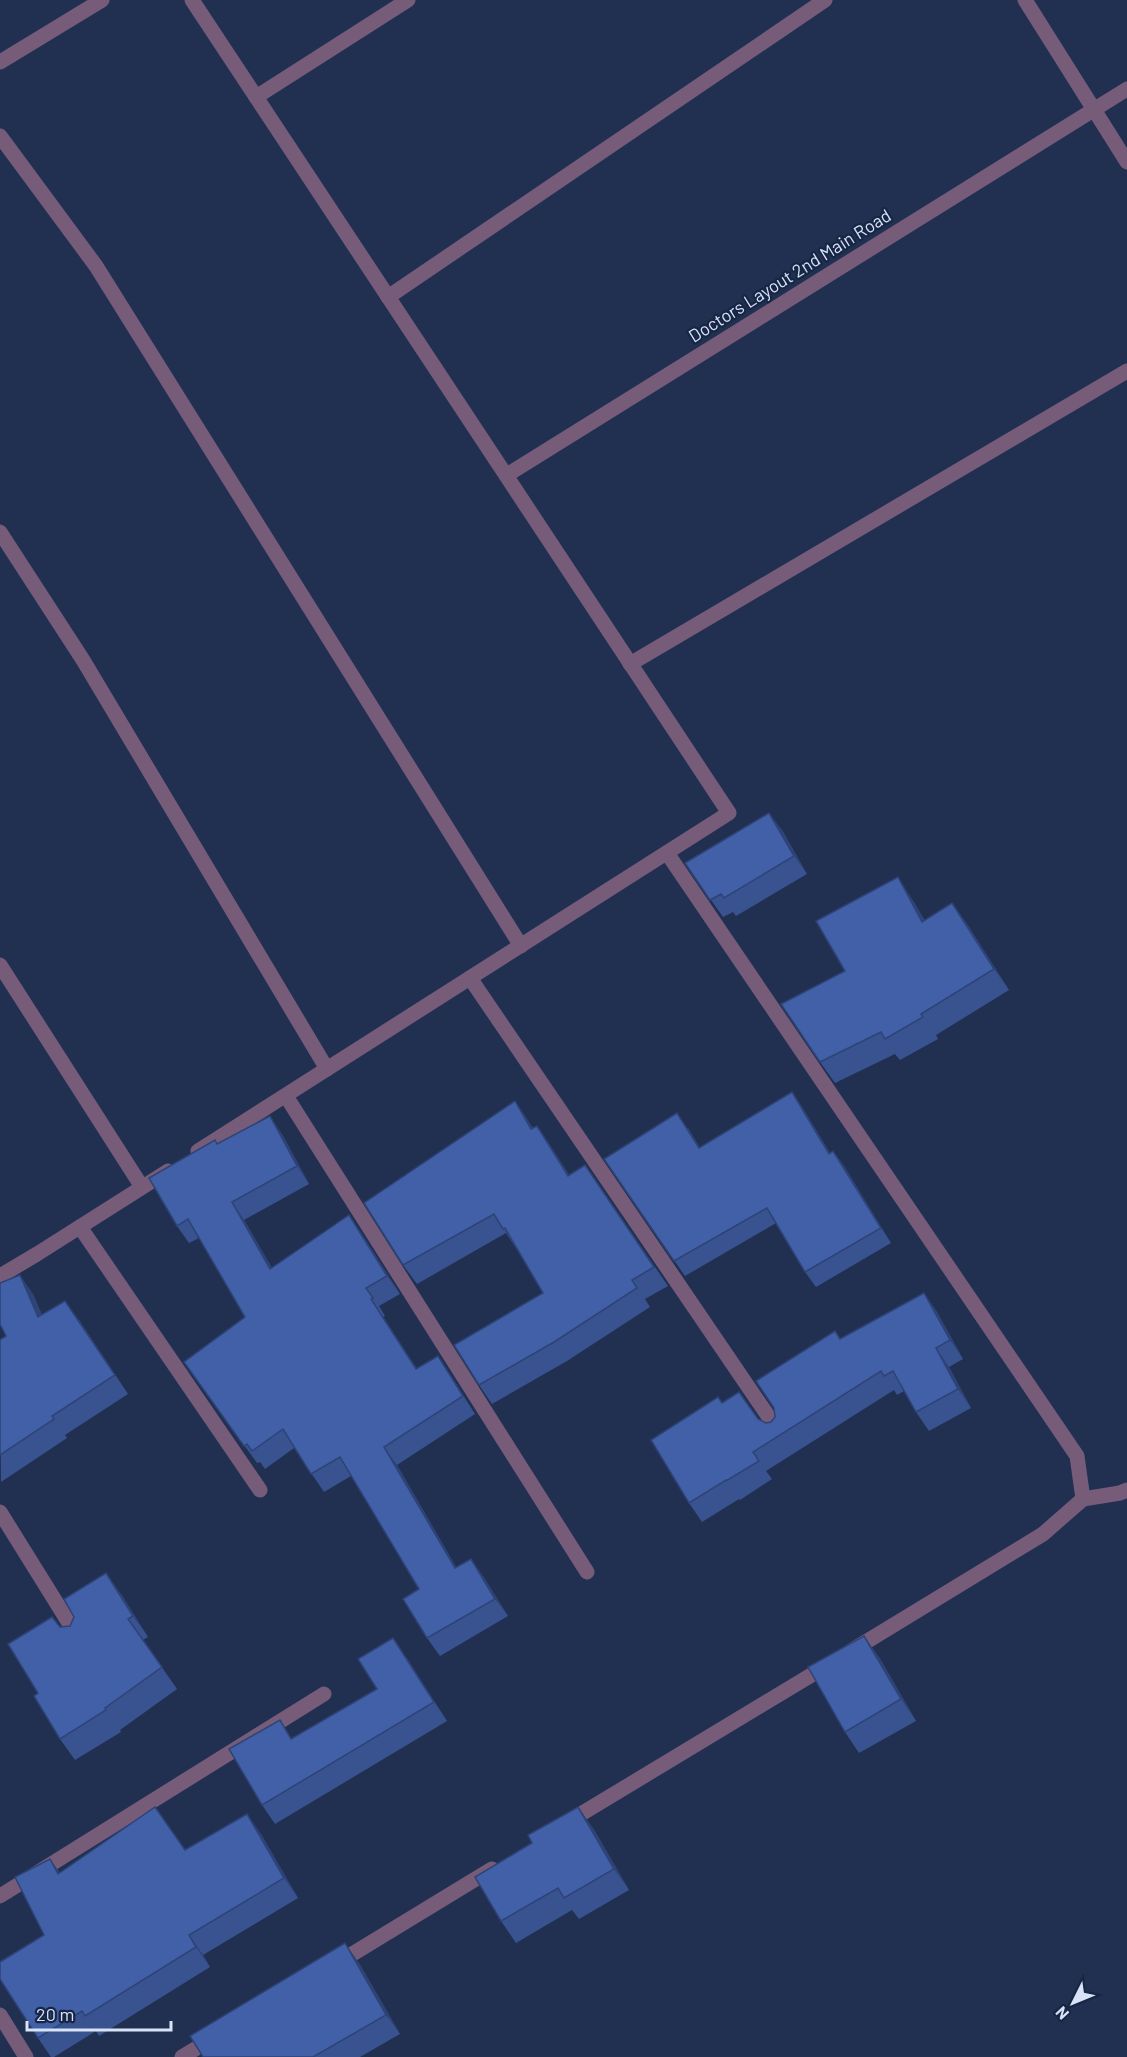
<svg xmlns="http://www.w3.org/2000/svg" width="1127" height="2057" font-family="Barlow,sans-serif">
<rect width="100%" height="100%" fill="#213051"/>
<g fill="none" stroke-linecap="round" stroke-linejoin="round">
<g stroke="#765c78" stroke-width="15">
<polyline points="192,0 729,813 198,1151"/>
<polyline points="1025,0 1127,162"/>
<polyline points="0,62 102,0"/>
<polyline points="256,97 408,0"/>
<polyline points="0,136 96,266 521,946"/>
<polyline points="388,297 825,0"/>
<polyline points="507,475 1127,89"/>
<polyline points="0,532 83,660 327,1069"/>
<polyline points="630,664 1127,371"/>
<polyline points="667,853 1077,1456 1083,1499 1043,1534 851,1651"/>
<polyline points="0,965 142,1187"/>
<polyline points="470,978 779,1432"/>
<polyline points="286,1096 587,1572"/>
<polyline points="80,1227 260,1490"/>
<polyline points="0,1276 37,1254 168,1171"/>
<polyline points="1083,1499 1120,1493 1127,1490"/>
<polyline points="0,1512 79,1639"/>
<polyline points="566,1823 828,1665"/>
<polyline points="0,1896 324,1694"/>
<polyline points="336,1964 492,1869"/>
<polyline points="0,2015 26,2057"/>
<polyline points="182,2057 215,2037"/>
</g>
</g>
<g fill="#385390">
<polygon points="782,830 807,874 736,916 733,912 723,917 685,863"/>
<polygon points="912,899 925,921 952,903 967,924 1009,990 936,1035 938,1039 900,1060 895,1054 835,1083 820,1062 845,971"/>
<polygon points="792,1092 802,1107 830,1153 833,1151 844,1166 891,1243 816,1287 805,1272 776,1223 685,1276 604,1159 688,1128 700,1148"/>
<polygon points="515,1101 533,1129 537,1126 550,1145 569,1175 585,1165 668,1286 645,1299 650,1307 567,1361 492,1404 479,1385 543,1293 516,1248 506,1233 417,1284 403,1265"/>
<polygon points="282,1134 309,1184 244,1220 272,1268 361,1233 400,1294 379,1306 385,1316 383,1317 417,1369 450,1374 475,1414 397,1465 456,1567 483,1576 508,1616 440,1656 427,1638 419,1589 351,1476 324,1492 294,1448 265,1469 260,1462 257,1463 184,1362 245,1317 199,1238 189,1243 177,1226 218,1144"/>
<polygon points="924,1293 937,1312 963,1359 949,1367 971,1408 929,1431 916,1412 904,1391 897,1395 894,1390 766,1471 772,1479 740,1500 739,1499 702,1522 689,1503 722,1402 766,1423 771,1422 841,1338"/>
<polygon points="33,1294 42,1315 79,1320 128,1394 65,1435 67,1438 1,1482 0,1340 6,1336"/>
<polygon points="121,1594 148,1637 143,1640 177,1689 120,1730 121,1732 75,1760 60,1739 38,1693 60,1627 70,1626"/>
<polygon points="406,1657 447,1721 275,1824 262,1805 293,1738 377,1689"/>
<polygon points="879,1657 916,1721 859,1753 845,1732"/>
<polygon points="593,1828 629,1890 579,1919 572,1910 516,1943 501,1921"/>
<polygon points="261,1834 298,1898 203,1955 210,1967 99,2036 96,2031 54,2057 51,2057 38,2038 44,1935 50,1859 60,1873 186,1850"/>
<polygon points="359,1963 400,2034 360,2057 203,2057"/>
</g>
<g fill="#2e4376">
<polygon points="769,813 782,830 807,874 794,856"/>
<polygon points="898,877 912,899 937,943 922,922"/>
<polygon points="952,903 967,924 1009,990 994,969"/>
<polygon points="792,1092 802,1107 839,1169 829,1154"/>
<polygon points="515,1101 528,1120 544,1148 531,1129"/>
<polygon points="270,1116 282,1134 309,1184 297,1166"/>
<polygon points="537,1126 550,1145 581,1194 568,1176"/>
<polygon points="833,1151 844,1166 891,1243 881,1228"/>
<polygon points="232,1202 244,1220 283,1287 270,1269"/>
<polygon points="349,1215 361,1233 400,1294 387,1276"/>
<polygon points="20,1275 33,1294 51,1336 38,1317"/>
<polygon points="924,1293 937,1312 963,1359 950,1340"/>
<polygon points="371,1299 383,1317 429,1387 416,1369"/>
<polygon points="65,1301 79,1320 128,1394 115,1375"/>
<polygon points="936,1348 949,1367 971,1408 958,1389"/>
<polygon points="438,1356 450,1374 475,1414 463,1396"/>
<polygon points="384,1447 397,1465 467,1586 455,1568"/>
<polygon points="471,1559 483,1576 508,1616 495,1599"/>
<polygon points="106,1573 121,1594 148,1637 133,1616"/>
<polygon points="864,1636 879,1657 916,1721 901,1699"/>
<polygon points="393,1638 406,1657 447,1721 434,1702"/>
<polygon points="578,1807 593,1828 629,1890 614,1869"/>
<polygon points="247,1814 261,1834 298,1898 284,1878"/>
<polygon points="50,1859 64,1879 58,1874"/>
<polygon points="189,1935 203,1955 210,1967 196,1947"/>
<polygon points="345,1943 359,1963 400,2034 386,2015"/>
</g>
<g fill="#4160a8" stroke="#2e4376" stroke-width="1.5">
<polygon points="769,813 794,856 724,898 721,894 710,900 685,863"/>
<polygon points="898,877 922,922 952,903 994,969 921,1014 923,1017 885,1039 881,1032 820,1062 781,1004 845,971 816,921"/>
<polygon points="792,1092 829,1154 833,1151 881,1228 805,1272 767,1208 674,1261 604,1159 677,1113 699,1148"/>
<polygon points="515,1101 531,1129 537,1126 568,1176 585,1165 654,1267 632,1280 637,1288 554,1342 479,1385 454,1345 543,1293 505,1228 503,1229 494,1214 403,1265 364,1203"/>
<polygon points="270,1116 297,1166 232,1202 270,1269 349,1215 387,1276 366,1288 373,1298 371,1299 416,1369 438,1356 463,1396 384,1447 455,1568 471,1559 495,1599 427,1638 403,1599 419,1589 340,1457 311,1474 283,1429 252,1451 247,1444 244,1446 184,1362 245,1317 188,1219 177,1226 149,1178 215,1140 217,1144"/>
<polygon points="20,1275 38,1317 65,1301 115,1375 52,1416 54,1419 0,1455 0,1340 6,1336 0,1324 0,1283"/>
<polygon points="924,1293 950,1340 936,1348 958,1389 916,1412 893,1371 884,1376 881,1371 753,1452 759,1461 726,1481 726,1480 689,1503 651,1440 718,1397 722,1403 739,1392 758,1419 766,1423 771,1422 775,1417 774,1408 756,1381 835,1331 840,1339"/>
<polygon points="106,1573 133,1616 128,1619 162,1667 105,1708 106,1710 60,1739 34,1696 38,1693 8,1644 52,1617 60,1627 70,1626 74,1617 64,1599"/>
<polygon points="864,1636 901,1699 845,1732 808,1667"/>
<polygon points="393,1638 434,1702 262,1805 229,1749 280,1720 291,1739 377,1689 358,1659"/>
<polygon points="155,1807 185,1850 247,1814 284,1878 189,1935 196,1947 85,2016 82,2011 38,2038 0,1979 0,1962 44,1935 15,1877 50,1859 58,1874"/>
<polygon points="578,1807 614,1869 564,1898 558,1888 501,1921 475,1877 532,1843 528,1835"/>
<polygon points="345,1943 386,2015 313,2057 203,2057 190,2036"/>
</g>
<g text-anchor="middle" stroke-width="4.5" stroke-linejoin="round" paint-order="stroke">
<g font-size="18" fill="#d8e3f8" stroke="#182645">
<text transform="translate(790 276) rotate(-32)" y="6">Doctors Layout 2nd Main Road</text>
</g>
</g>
<g transform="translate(1073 2003) rotate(227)" stroke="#182645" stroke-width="4.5" paint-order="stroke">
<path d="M0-4.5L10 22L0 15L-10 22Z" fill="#d8e3f8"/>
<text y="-9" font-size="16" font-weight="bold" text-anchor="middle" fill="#d8e3f8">N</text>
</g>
<path d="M27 2021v9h144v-9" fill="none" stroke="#d8e3f8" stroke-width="3"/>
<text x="36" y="2021" font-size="18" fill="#d8e3f8" stroke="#182645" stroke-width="4.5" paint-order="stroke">20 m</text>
</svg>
